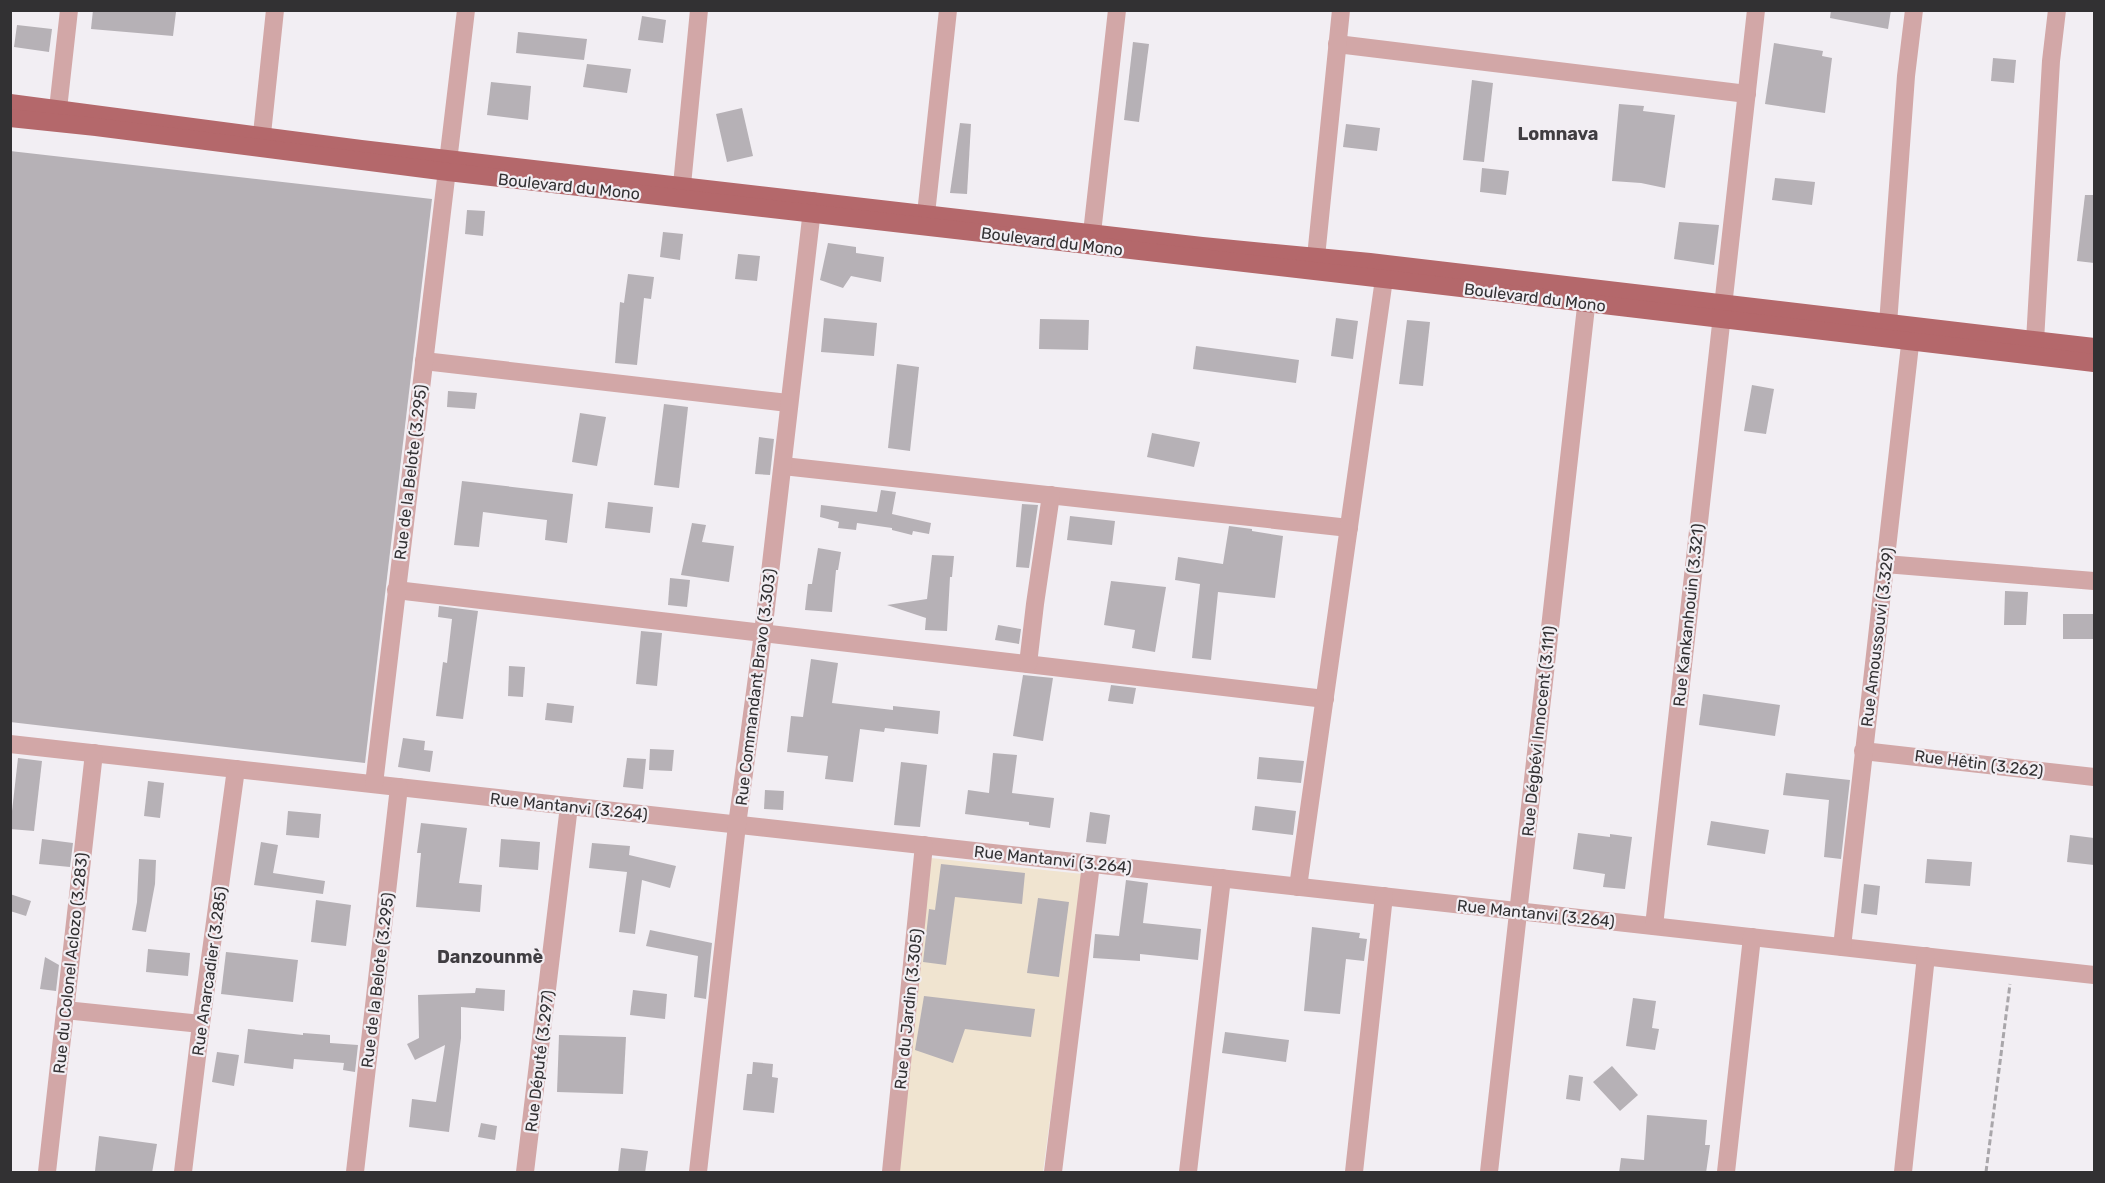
<svg xmlns="http://www.w3.org/2000/svg" width="2105" height="1183" font-family="Rubik,sans-serif">
<rect width="100%" height="100%" fill="#f2eef3"/>
<polygon fill="#f0e4d0" points="931,858 1083,874 1043,1172 899,1172"/>
<g fill="#b6b1b6">
<polygon points="93,10 176,12 173,36 91,29"/>
<polygon points="1831,10 1891,10 1888,29 1830,18"/>
<polygon points="642,16 666,20 663,43 638,40"/>
<polygon points="17,25 52,29 49,52 14,47"/>
<polygon points="518,32 587,39 584,60 516,53"/>
<polygon points="1133,42 1149,44 1139,122 1124,120"/>
<polygon points="1774,43 1823,51 1822,56 1832,58 1825,113 1765,104"/>
<polygon points="1993,58 2016,60 2014,83 1991,81"/>
<polygon points="587,64 631,69 627,93 583,87"/>
<polygon points="1472,80 1493,83 1484,162 1463,160"/>
<polygon points="491,82 531,86 528,120 487,115"/>
<polygon points="1619,104 1644,106 1643,111 1675,115 1665,188 1641,183 1612,181"/>
<polygon points="742,108 753,156 727,162 716,114"/>
<polygon points="960,123 971,124 967,194 950,193"/>
<polygon points="1346,124 1380,128 1377,151 1343,147"/>
<polygon points="10,151 432,199 365,763 10,722"/>
<polygon points="1482,168 1509,171 1506,195 1480,192"/>
<polygon points="1775,178 1815,182 1812,205 1772,200"/>
<polygon points="2085,195 2094,195 2094,263 2077,261"/>
<polygon points="467,210 485,211 483,236 465,234"/>
<polygon points="1679,222 1719,225 1714,265 1674,259"/>
<polygon points="663,232 683,234 680,260 660,257"/>
<polygon points="828,243 856,247 856,253 884,257 881,282 851,276 843,288 820,280"/>
<polygon points="738,254 760,256 757,281 735,279"/>
<polygon points="628,274 654,277 651,299 644,298 637,365 615,363 620,302 624,303"/>
<polygon points="824,318 877,323 874,356 821,352"/>
<polygon points="1336,318 1358,321 1353,359 1331,356"/>
<polygon points="1040,319 1089,320 1088,350 1039,349"/>
<polygon points="1407,320 1430,322 1423,386 1399,384"/>
<polygon points="1196,346 1299,360 1296,383 1193,369"/>
<polygon points="897,364 919,367 910,451 888,448"/>
<polygon points="1752,385 1774,389 1766,434 1744,431"/>
<polygon points="448,391 477,393 475,409 447,407"/>
<polygon points="664,404 688,407 679,488 654,485"/>
<polygon points="580,413 606,417 597,466 572,462"/>
<polygon points="1152,433 1200,442 1194,467 1147,457"/>
<polygon points="759,437 774,439 770,475 755,474"/>
<polygon points="462,481 573,494 567,543 545,540 547,520 483,512 479,547 454,545"/>
<polygon points="881,490 896,492 892,514 931,523 929,534 913,531 912,535 892,530 892,528 857,523 856,530 838,528 839,522 820,517 821,505 877,512"/>
<polygon points="608,502 653,507 650,533 605,528"/>
<polygon points="1022,504 1038,505 1029,568 1016,567"/>
<polygon points="1070,516 1115,521 1112,545 1067,540"/>
<polygon points="692,523 706,525 702,542 734,546 729,582 681,575"/>
<polygon points="1229,526 1252,529 1252,531 1283,536 1275,598 1218,592 1211,660 1192,658 1200,584 1175,580 1178,557 1223,564"/>
<polygon points="818,548 841,552 838,570 836,570 832,612 805,610 808,584 812,584"/>
<polygon points="932,555 954,556 952,577 950,577 947,631 925,630 926,618 887,605 927,599"/>
<polygon points="670,578 690,580 687,607 668,605"/>
<polygon points="1111,581 1166,587 1155,652 1132,648 1135,630 1104,625"/>
<polygon points="2005,591 2028,592 2026,625 2004,625"/>
<polygon points="439,606 478,611 463,719 436,716 443,662 447,663 452,619 438,617"/>
<rect x="2063" y="614" width="31" height="25"/>
<polygon points="998,625 1021,629 1019,644 995,640"/>
<polygon points="641,631 662,633 657,686 636,684"/>
<polygon points="811,659 838,663 832,703 893,710 893,706 940,711 938,734 885,728 884,732 860,729 853,782 825,779 828,756 787,752 791,716 803,717"/>
<polygon points="509,666 525,667 523,697 508,696"/>
<polygon points="1023,675 1053,678 1043,741 1013,736"/>
<polygon points="1111,685 1136,688 1133,704 1108,701"/>
<polygon points="1703,694 1780,705 1775,736 1699,725"/>
<polygon points="547,703 574,706 572,723 545,720"/>
<polygon points="403,738 425,741 424,750 433,751 430,772 398,767"/>
<polygon points="650,749 674,750 672,771 649,770"/>
<polygon points="993,753 1017,755 1012,793 1054,798 1050,828 1029,825 1029,822 965,814 968,790 989,793"/>
<polygon points="1259,757 1304,761 1301,783 1257,779"/>
<polygon points="18,758 42,761 34,831 10,829"/>
<polygon points="627,758 646,759 643,789 623,787"/>
<polygon points="901,762 927,765 920,827 894,825"/>
<polygon points="1786,773 1850,780 1841,859 1824,857 1829,800 1783,795"/>
<polygon points="148,781 164,783 160,818 144,816"/>
<polygon points="765,790 784,791 783,810 764,809"/>
<polygon points="1255,806 1296,811 1293,835 1252,830"/>
<polygon points="288,811 321,814 319,838 286,835"/>
<polygon points="1090,812 1110,815 1106,844 1086,842"/>
<polygon points="1711,821 1769,830 1765,854 1707,845"/>
<polygon points="421,823 467,828 459,883 482,885 480,912 416,907 421,853 417,853"/>
<polygon points="1578,833 1610,837 1610,834 1632,837 1625,889 1603,887 1605,874 1573,869"/>
<polygon points="2070,835 2094,838 2094,865 2067,862"/>
<polygon points="42,839 73,843 70,867 39,864"/>
<polygon points="501,839 540,842 538,870 499,867"/>
<polygon points="261,842 278,845 273,873 325,881 323,894 254,885"/>
<polygon points="592,843 630,846 629,855 676,866 670,888 642,880 635,934 619,932 627,872 589,868"/>
<polygon points="139,859 156,860 155,884 146,932 132,930 137,902"/>
<polygon points="1927,859 1972,862 1970,886 1925,883"/>
<polygon points="941,864 1025,873 1022,904 955,897 946,965 923,962 929,909 935,910"/>
<polygon points="1126,880 1148,883 1143,923 1201,929 1198,960 1140,954 1140,961 1093,958 1095,934 1119,936"/>
<polygon points="1864,884 1880,886 1877,915 1861,913"/>
<polygon points="10,894 31,901 26,916 10,911"/>
<polygon points="1038,898 1069,902 1059,977 1027,973"/>
<polygon points="316,900 351,905 346,946 311,942"/>
<polygon points="1312,927 1360,933 1359,938 1367,939 1364,961 1346,959 1340,1014 1304,1011"/>
<polygon points="650,930 712,943 706,999 694,997 698,956 646,946"/>
<polygon points="148,949 190,953 188,976 146,972"/>
<polygon points="226,952 298,960 293,1002 221,994"/>
<polygon points="45,957 59,965 56,991 40,989"/>
<polygon points="476,988 505,990 504,1011 461,1007 461,1038 449,1132 409,1127 412,1099 436,1102 445,1045 415,1060 407,1044 419,1038 418,995 475,993"/>
<polygon points="633,990 667,994 665,1019 630,1015"/>
<polygon points="924,996 1035,1009 1031,1037 965,1029 953,1063 915,1050"/>
<polygon points="1633,998 1656,1001 1652,1028 1659,1029 1655,1050 1626,1046"/>
<polygon points="248,1029 303,1035 303,1033 330,1035 330,1043 358,1045 355,1072 343,1070 344,1063 294,1059 293,1069 244,1063"/>
<polygon points="1225,1032 1289,1040 1286,1062 1222,1053"/>
<polygon points="559,1035 626,1037 623,1094 557,1092"/>
<polygon points="217,1052 239,1055 234,1086 212,1082"/>
<polygon points="753,1062 773,1064 772,1077 778,1078 774,1113 743,1110 747,1074 752,1074"/>
<polygon points="1612,1066 1638,1095 1620,1111 1593,1082"/>
<polygon points="1569,1075 1583,1077 1580,1101 1566,1099"/>
<polygon points="1647,1115 1707,1120 1705,1145 1710,1145 1706,1173 1619,1173 1621,1158 1644,1160"/>
<polygon points="481,1123 497,1126 495,1140 478,1137"/>
<polygon points="99,1136 157,1144 152,1173 95,1171"/>
<polygon points="621,1148 648,1151 645,1173 618,1173"/>
</g>
<g fill="none" stroke-linecap="round" stroke-linejoin="round">
<polyline stroke="#a9a6aa" stroke-width="3" stroke-dasharray="6 3" stroke-linecap="butt" points="1986,1172 2010,984"/>
<g stroke="#d2a7a7" stroke-width="18">
<polyline points="1337,44 1747,94"/>
<polyline points="58,109 69,10"/>
<polyline points="262,134 275,10"/>
<polyline points="682,185 699,10"/>
<polyline points="926,214 948,10"/>
<polyline points="1092,233 1117,10"/>
<polyline points="1316,257 1341,10"/>
<polyline points="1888,324 1906,76 1914,10"/>
<polyline points="2035,341 2051,61 2057,10"/>
<polyline points="424,361 788,403"/>
<polyline points="783,466 1349,528"/>
<polyline points="1885,564 2094,581"/>
<polyline points="396,590 1325,699"/>
<polyline points="1028,664 1035,604 1051,495"/>
<polyline points="10,744 2094,975"/>
<polyline points="1863,751 2094,777"/>
<polyline points="374,784 466,10"/>
<polyline points="1298,887 1384,279 1375,268"/>
<polyline points="1654,926 1756,10"/>
<polyline points="1842,947 1912,327"/>
<polyline points="65,1010 201,1024"/>
<polyline points="47,1172 94,753"/>
<polyline points="183,1172 201,1024 236,769"/>
<polyline points="355,1172 399,787"/>
<polyline points="525,1172 569,806"/>
<polyline points="698,1172 737,825 763,633 813,201"/>
<polyline points="891,1172 924,845"/>
<polyline points="1053,1172 1091,864"/>
<polyline points="1188,1172 1222,878"/>
<polyline points="1354,1172 1384,896"/>
<polyline points="1489,1172 1588,289"/>
<polyline points="1726,1172 1752,937"/>
<polyline points="1903,1172 1926,956"/>
</g>
<g stroke="#b4686b" stroke-width="18">
<polyline points="10,103 361,149 1202,246 1370,262 2094,347"/>
<polyline points="10,118 96,127 448,172 1384,279 2094,363"/>
</g>
</g>
<g text-anchor="middle" stroke-width="4.5" stroke-linejoin="round" paint-order="stroke">
<g font-size="16" fill="#323133" stroke="#f2eef3">
<text transform="translate(569 186) rotate(6)" y="6">Boulevard du Mono</text>
<text transform="translate(1052 241) rotate(7)" y="6">Boulevard du Mono</text>
<text transform="translate(1535 297) rotate(7)" y="6">Boulevard du Mono</text>
<text transform="translate(410 472) rotate(-83)" y="6">Rue de la Belote (3.295)</text>
<text transform="translate(1688 615) rotate(-84)" y="6">Rue Kankanhouin (3.321)</text>
<text transform="translate(1877 637) rotate(-83)" y="6">Rue Amoussouvi (3.329)</text>
<text transform="translate(755 687) rotate(-83)" y="6">Rue Commandant Bravo (3.303)</text>
<text transform="translate(1538 731) rotate(-84)" y="6">Rue Dégbévi Innocent (3.111)</text>
<text transform="translate(1979 763) rotate(7)" y="6">Rue Hêtin (3.262)</text>
<text transform="translate(569 806) rotate(6)" y="6">Rue Mantanvi (3.264)</text>
<text transform="translate(1053 859) rotate(6)" y="6">Rue Mantanvi (3.264)</text>
<text transform="translate(1536 913) rotate(6)" y="6">Rue Mantanvi (3.264)</text>
<text transform="translate(70 963) rotate(-84)" y="6">Rue du Colonel Aclozo (3.283)</text>
<text transform="translate(209 971) rotate(-82)" y="6">Rue Anarcadier (3.285)</text>
<text transform="translate(377 980) rotate(-83)" y="6">Rue de la Belote (3.295)</text>
<text transform="translate(908 1009) rotate(-84)" y="6">Rue du Jardin (3.305)</text>
<text transform="translate(539 1061) rotate(-83)" y="6">Rue Député (3.297)</text>
</g>
<g font-size="18" font-weight="bold" fill="#403d41" stroke="#f2eef3">
<text x="1558" y="140">Lomnava</text>
<text x="490" y="963">Danzounmè</text>
</g>
</g>
<rect width="2105" height="1183" fill="none" stroke="#323133" stroke-width="24"/>
</svg>
